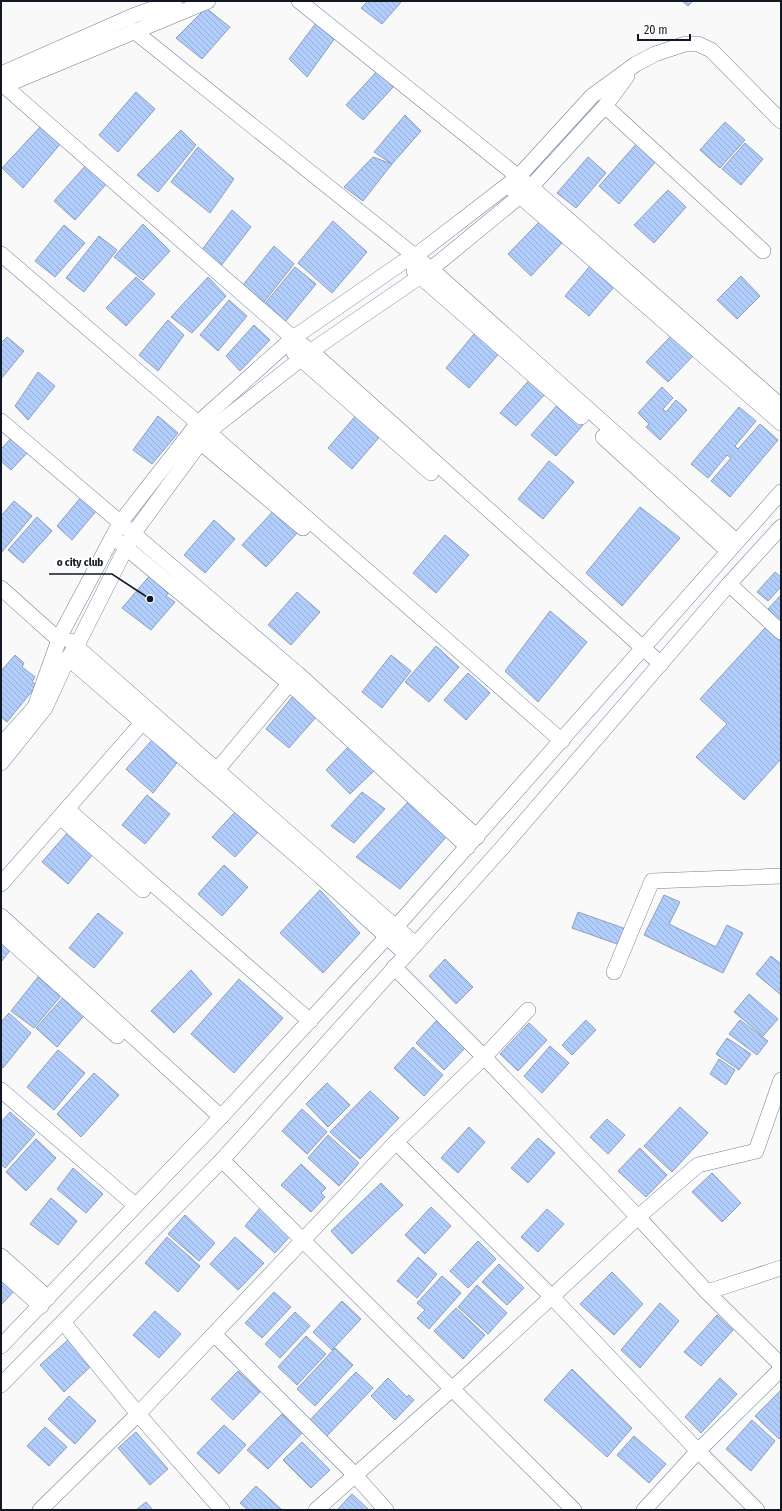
<svg xmlns="http://www.w3.org/2000/svg" width="782" height="1511" font-family="'Fira Sans Condensed',sans-serif">
<defs>
<pattern id="building-back-hatch" width="6" height="6" patternUnits="userSpaceOnUse"><rect width="6" height="6" fill="#b1cdfb"/><path d="M-1 5l2 2M0 0l6 6M5-1l2 2" fill="none" stroke="#97afd7"/></pattern>
</defs>
<rect width="100%" height="100%" fill="#f9f9f9"/>
<g fill="url(#building-back-hatch)" stroke="#8e9fbc">
<polygon points="368,1 402,1 382,24 361,8"/>
<polygon points="682,1 693,1 688,6"/>
<polygon points="206,8 230,27 202,59 176,38"/>
<polygon points="316,23 335,38 307,77 289,59"/>
<polygon points="378,70 395,85 363,120 346,105"/>
<polygon points="136,92 155,109 118,152 99,135"/>
<polygon points="405,115 421,131 392,164 374,152"/>
<polygon points="725,122 745,140 720,168 700,150"/>
<polygon points="41,126 62,142 23,188 2,168"/>
<polygon points="181,130 196,145 158,192 137,175"/>
<polygon points="638,142 657,160 619,204 599,186"/>
<polygon points="745,143 763,159 741,185 722,169"/>
<polygon points="198,147 234,179 210,213 171,182"/>
<polygon points="373,157 392,164 363,201 344,187"/>
<polygon points="588,157 606,173 576,208 557,193"/>
<polygon points="87,164 108,182 75,220 54,201"/>
<polygon points="668,190 686,207 654,243 634,225"/>
<polygon points="232,210 251,227 220,267 201,251"/>
<polygon points="333,221 367,252 332,293 298,263"/>
<polygon points="539,222 562,243 531,276 508,254"/>
<polygon points="143,224 170,251 143,280 114,257"/>
<polygon points="64,225 85,243 55,277 35,261"/>
<polygon points="99,236 117,250 84,292 66,278"/>
<polygon points="274,246 294,264 264,302 243,285"/>
<polygon points="590,266 614,287 589,316 565,296"/>
<polygon points="295,267 316,284 285,322 263,306"/>
<polygon points="741,276 760,296 737,319 717,300"/>
<polygon points="136,277 155,294 126,326 106,308"/>
<polygon points="208,277 226,296 192,333 171,317"/>
<polygon points="229,300 247,316 218,351 200,335"/>
<polygon points="168,320 184,335 158,371 139,355"/>
<polygon points="254,325 270,340 240,371 226,356"/>
<polygon points="479,328 503,349 469,388 446,368"/>
<polygon points="671,336 693,356 668,382 646,362"/>
<polygon points="7,337 24,351 1,379 1,343"/>
<polygon points="38,372 55,386 28,420 15,406"/>
<polygon points="532,377 547,392 516,426 500,413"/>
<polygon points="662,387 673,398 663,409 666,412 676,400 687,410 660,440 646,427 649,424 638,413"/>
<polygon points="559,403 583,425 556,456 531,435"/>
<polygon points="739,407 756,421 735,446 738,449 760,424 778,440 730,497 711,481 731,458 727,455 708,478 691,464"/>
<polygon points="358,413 382,434 352,469 328,448"/>
<polygon points="158,416 178,433 152,464 133,450"/>
<polygon points="14,435 30,450 11,470 1,461 1,449"/>
<polygon points="549,461 574,482 543,519 518,499"/>
<polygon points="82,496 97,510 72,540 57,526"/>
<polygon points="14,501 32,516 1,553 1,516"/>
<polygon points="640,507 680,538 622,606 586,573"/>
<polygon points="275,509 299,531 266,567 242,545"/>
<polygon points="37,517 52,531 23,563 8,550"/>
<polygon points="214,520 235,539 205,573 184,555"/>
<polygon points="445,535 469,555 436,593 413,573"/>
<polygon points="775,572 781,577 781,587 768,601 757,592"/>
<polygon points="152,573 172,589 166,596 175,602 151,630 122,608"/>
<polygon points="297,592 320,612 291,645 268,625"/>
<polygon points="781,595 781,622 768,609"/>
<polygon points="550,611 587,642 538,702 505,671"/>
<polygon points="765,628 781,642 781,759 744,800 696,757 727,724 700,699"/>
<polygon points="436,646 459,667 429,702 405,682"/>
<polygon points="15,655 24,663 22,667 35,677 32,682 37,685 7,722 1,717 1,671"/>
<polygon points="391,655 411,671 382,708 362,692"/>
<polygon points="468,673 490,693 466,720 444,700"/>
<polygon points="293,696 317,716 289,748 266,729"/>
<polygon points="153,739 180,759 153,793 126,769"/>
<polygon points="351,744 376,769 350,794 326,770"/>
<polygon points="362,792 385,809 354,843 331,826"/>
<polygon points="147,795 170,814 145,844 122,825"/>
<polygon points="409,801 448,835 400,889 356,857"/>
<polygon points="236,811 259,831 235,857 212,837"/>
<polygon points="69,831 94,853 68,884 42,862"/>
<polygon points="224,865 248,887 222,916 198,894"/>
<polygon points="320,890 360,933 323,973 280,933"/>
<polygon points="664,895 680,902 669,924 716,947 727,925 743,933 723,973 644,935"/>
<polygon points="578,912 626,929 620,945 572,928"/>
<polygon points="98,913 123,933 94,968 69,948"/>
<polygon points="1,938 12,948 1,962"/>
<polygon points="771,956 781,964 781,995 756,974"/>
<polygon points="445,959 473,987 456,1004 429,976"/>
<polygon points="191,970 212,994 174,1033 151,1011"/>
<polygon points="38,977 60,997 34,1028 11,1011"/>
<polygon points="239,979 283,1018 234,1073 191,1034"/>
<polygon points="66,994 87,1012 57,1047 36,1028"/>
<polygon points="749,994 778,1019 763,1036 734,1012"/>
<polygon points="9,1013 31,1033 3,1068 1,1066 1,1022"/>
<polygon points="586,1020 596,1030 572,1055 562,1045"/>
<polygon points="740,1020 768,1041 757,1055 729,1034"/>
<polygon points="436,1021 465,1048 444,1070 416,1043"/>
<polygon points="529,1023 547,1040 518,1071 500,1054"/>
<polygon points="727,1038 751,1054 739,1070 716,1054"/>
<polygon points="550,1046 569,1063 542,1093 524,1076"/>
<polygon points="413,1047 443,1075 424,1096 394,1068"/>
<polygon points="58,1050 85,1073 54,1110 27,1087"/>
<polygon points="719,1059 735,1070 726,1085 710,1074"/>
<polygon points="94,1073 119,1095 81,1137 57,1114"/>
<polygon points="327,1083 350,1105 328,1127 306,1104"/>
<polygon points="370,1091 399,1118 360,1159 330,1132"/>
<polygon points="680,1107 708,1133 672,1172 644,1146"/>
<polygon points="302,1109 327,1132 307,1154 282,1131"/>
<polygon points="10,1112 35,1134 5,1168 1,1164 1,1122"/>
<polygon points="607,1119 625,1135 608,1154 590,1137"/>
<polygon points="469,1127 485,1142 458,1173 441,1158"/>
<polygon points="328,1135 359,1163 339,1186 308,1158"/>
<polygon points="538,1138 555,1153 528,1183 511,1168"/>
<polygon points="36,1139 56,1158 26,1191 6,1172"/>
<polygon points="640,1148 667,1175 646,1197 618,1171"/>
<polygon points="301,1164 326,1188 321,1193 325,1197 311,1212 281,1185"/>
<polygon points="73,1168 103,1194 86,1213 57,1189"/>
<polygon points="712,1173 741,1203 722,1222 692,1192"/>
<polygon points="381,1183 403,1205 352,1254 331,1231"/>
<polygon points="51,1198 77,1221 58,1245 30,1224"/>
<polygon points="431,1207 451,1226 425,1254 405,1235"/>
<polygon points="260,1208 291,1235 275,1253 245,1226"/>
<polygon points="547,1209 564,1224 538,1252 521,1237"/>
<polygon points="185,1215 215,1243 199,1261 168,1234"/>
<polygon points="167,1237 200,1266 178,1292 145,1263"/>
<polygon points="235,1237 264,1263 238,1290 210,1264"/>
<polygon points="478,1241 496,1259 468,1288 450,1271"/>
<polygon points="418,1257 437,1274 417,1298 397,1281"/>
<polygon points="499,1264 524,1288 507,1305 482,1282"/>
<polygon points="612,1272 643,1304 614,1335 580,1304"/>
<polygon points="442,1276 461,1293 429,1329 417,1318 425,1310 417,1303"/>
<polygon points="1,1278 15,1290 1,1305"/>
<polygon points="477,1285 507,1313 488,1334 458,1307"/>
<polygon points="274,1292 291,1307 262,1338 245,1323"/>
<polygon points="342,1301 361,1319 332,1350 313,1332"/>
<polygon points="660,1303 679,1321 640,1368 621,1350"/>
<polygon points="456,1308 485,1335 463,1359 434,1331"/>
<polygon points="155,1311 181,1334 159,1358 133,1335"/>
<polygon points="295,1312 310,1326 280,1358 265,1344"/>
<polygon points="717,1315 733,1330 701,1366 684,1352"/>
<polygon points="306,1336 326,1354 297,1385 278,1367"/>
<polygon points="69,1339 92,1365 64,1392 40,1365"/>
<polygon points="335,1348 353,1365 315,1406 297,1389"/>
<polygon points="572,1369 632,1428 607,1457 544,1400"/>
<polygon points="238,1371 260,1392 233,1420 211,1399"/>
<polygon points="356,1372 373,1388 324,1439 307,1423"/>
<polygon points="388,1378 407,1397 409,1395 414,1400 395,1420 371,1396"/>
<polygon points="720,1378 737,1394 701,1433 685,1417"/>
<polygon points="781,1390 781,1436 779,1439 755,1416"/>
<polygon points="69,1396 96,1421 75,1444 48,1419"/>
<polygon points="282,1414 302,1433 268,1469 247,1450"/>
<polygon points="752,1420 775,1441 751,1471 726,1449"/>
<polygon points="224,1425 246,1445 219,1474 197,1453"/>
<polygon points="45,1427 67,1447 49,1466 27,1446"/>
<polygon points="136,1432 168,1469 150,1485 118,1448"/>
<polygon points="634,1436 666,1464 649,1483 617,1455"/>
<polygon points="302,1442 330,1470 311,1488 283,1460"/>
<polygon points="256,1486 282,1510 248,1510 240,1503"/>
<polygon points="352,1494 369,1510 337,1510"/>
<polygon points="146,1502 153,1510 136,1510"/>
</g>
<g fill="none" stroke-linecap="round" stroke-linejoin="round">
<g stroke="#70819c" stroke-width="16">
<g id="street">
<polyline points="299,1 531,187 781,406"/>
<polyline points="134,31 431,269 736,541"/>
<polyline points="1,74 135,15 175,1"/>
<polyline points="1,83 293,338 311,351 661,664"/>
<polyline points="1,87 208,1"/>
<polyline points="605,106 763,251"/>
<polyline points="513,190 781,423"/>
<polyline points="1,254 198,423 562,741"/>
<polyline points="414,271 581,417"/>
<polyline points="294,353 431,473"/>
<polyline points="1,421 298,674 477,837"/>
<polyline points="194,437 303,528"/>
<polyline points="603,437 728,551"/>
<polyline points="118,541 290,684 468,847"/>
<polyline points="729,584 781,632"/>
<polyline points="1,588 59,640"/>
<polyline points="70,641 415,944"/>
<polyline points="68,658 320,876 406,954"/>
<polyline points="1,745 35,707 61,634 120,523 198,423 293,338 403,262 414,257 518,177 592,96 636,64 655,54 685,44 698,44 711,50 781,121"/>
<polyline points="1,763 45,708 68,658 76,647 133,534 208,432 311,351 431,269 531,187 605,106 627,76"/>
<polyline points="217,770 295,677"/>
<polyline points="67,809 310,1021"/>
<polyline points="60,817 143,890"/>
<polyline points="1,884 149,715"/>
<polyline points="1,916 221,1117"/>
<polyline points="1,933 117,1036"/>
<polyline points="394,967 484,1057 638,1217 707,1292 781,1365"/>
<polyline points="614,972 652,881 781,876"/>
<polyline points="1,1090 135,1205"/>
<polyline points="396,1142 552,1297 698,1451 757,1510"/>
<polyline points="222,1160 574,1510"/>
<polyline points="1,1256 48,1298"/>
<polyline points="1,1271 41,1306"/>
<polyline points="707,1292 781,1268"/>
<polyline points="63,1322 138,1414 222,1510"/>
<polyline points="215,1335 354,1474 386,1510"/>
<polyline points="1,1346 221,1117 395,928 781,492"/>
<polyline points="1,1385 222,1160 502,848 729,584 781,527"/>
<polyline points="40,1510 138,1414 396,1142 484,1057 528,1010"/>
<polyline points="316,1510 452,1389 638,1217 698,1165 756,1151 781,1080"/>
<polyline points="644,1510 698,1451 781,1369"/>
</g>
</g>
<use href="#street" stroke="#fff" stroke-width="15"/>
</g>
<path fill="none" stroke="#121823" stroke-width="1.5" d="M150 599L112 574H49"/>
<circle fill="#121823" stroke="#fff" stroke-width="1.5" cx="150" cy="599" r="4"/>
<g font-size="11" text-anchor="middle" font-weight="bold" fill="#121823" stroke="#fff" stroke-width="4" stroke-linejoin="round" paint-order="stroke">
<text x="80" y="566">o city club</text>
</g>
<rect width="782" height="1511" fill="none" stroke="#121823" stroke-width="4"/>
<path d="M638 34v6h52v-6" fill="none" stroke="#121823" stroke-width="2"/>
<text x="644" y="34" font-size="12" fill="#121823" stroke="#ffffff" stroke-width="3" paint-order="stroke">20 m</text>
</svg>
